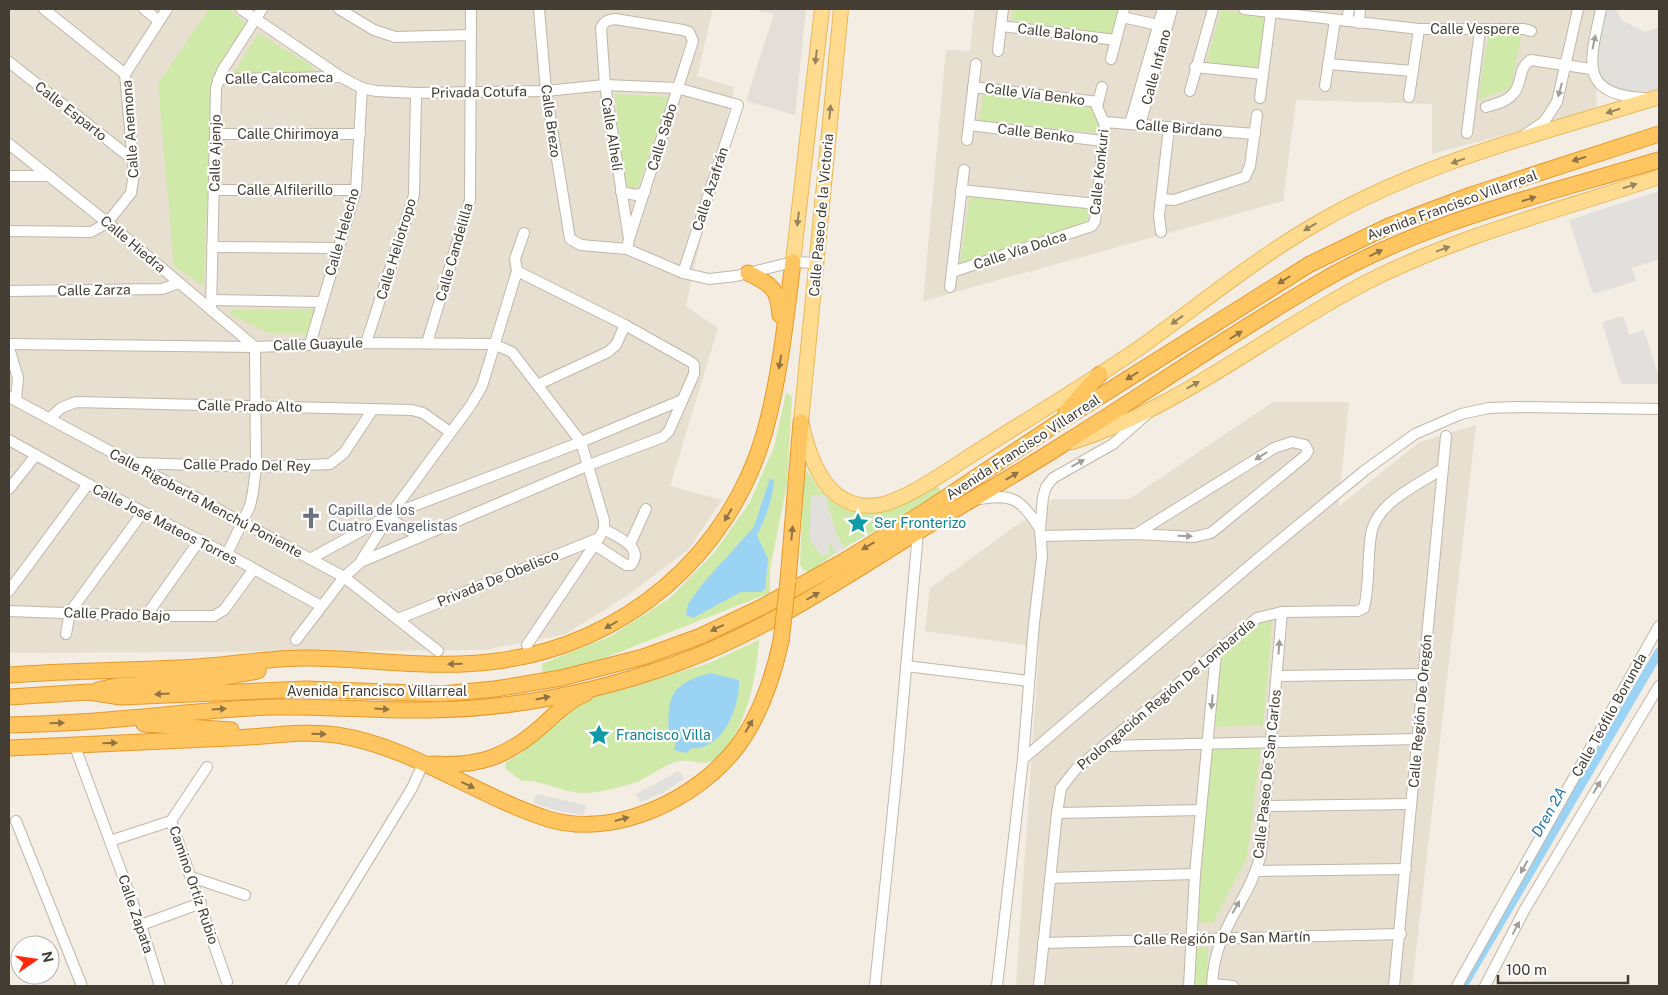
<svg xmlns="http://www.w3.org/2000/svg" width="1668" height="995" font-family="'Public Sans',sans-serif">
<rect width="100%" height="100%" fill="#f3ede3"/>
<g fill="#e7dfd0">
<polygon points="9,9 713,9 697,76 734,87 686,306 718,328 670,486 722,500 688,550 628,595 566,634 485,650 9,653"/>
<polygon points="974,9 1606,9 1596,61 1597,110 1432,154 1432,104 1296,100 1283,201 923,301 946,50 970,51"/>
<polygon points="1273,402 1349,402 1338,507 1420,442 1476,425 1412,986 1016,986 1039,647 925,631 930,588 1053,499 1129,499"/>
</g>
<polygon fill="#e4ded8" points="747,9 806,9 795,115 746,101 774,14"/>
<g fill="#cfeaa8">
<polygon points="209,9 230,9 247,26 211,85 204,286 174,266 158,84"/>
<polygon points="1013,9 1119,9 1114,34 1011,20"/>
<polygon points="1221,10 1266,17 1258,68 1206,64"/>
<polygon points="258,33 313,67 315,73 234,73"/>
<polygon points="1488,36 1521,36 1511,88 1478,100"/>
<polygon points="984,92 1094,106 1100,133 979,121"/>
<polygon points="615,94 669,97 639,184 634,189 630,189 625,185"/>
<polygon points="970,195 1090,206 1087,223 960,264"/>
<polygon points="314,309 308,333 269,333 231,315 230,312 232,310"/>
<polygon points="786,393 792,396 787,484 770,569 770,593 594,662 543,674 542,664 611,636 670,598 714,553 750,502 774,447"/>
<path d="M804 467C811 476 817 487 825 495 859 531 904 505 938 486L941 492C927 501 914 512 899 520 869 534 837 548 813 571H804L800 565Z"/>
<polygon points="1273,612 1263,725 1215,727 1222,647"/>
<path d="M759 640C757 676 745 737 715 759 704 768 690 758 678 761 664 765 650 776 637 782 623 787 603 791 588 793 564 795 544 779 522 781L505 769 506 762 519 755 580 701 707 664Z"/>
<polygon points="1262,737 1247,857 1213,923 1195,922 1213,740"/>
<polygon points="1195,947 1208,947 1207,986 1196,986"/>
</g>
<g fill="#e2e0dc">
<polygon points="1606,9 1617,9 1621,20 1645,32 1659,27 1659,89 1642,94 1627,95 1604,82 1599,74 1596,61"/>
<polygon points="1659,191 1659,259 1632,268 1636,281 1593,294 1569,220"/>
<polygon points="1623,316 1629,335 1644,330 1657,371 1659,371 1659,384 1621,384 1602,322"/>
<polygon points="811,495 825,495 837,536 845,548 835,554 829,539 829,554 821,555 809,539"/>
<polygon points="679,771 684,779 663,793 641,802 636,794"/>
<polygon points="536,794 586,805 584,815 558,811 533,803"/>
</g>
<g fill="#9ad3f4">
<path d="M770 478 774 481C772 501 766 517 757 535L768 559 765 589 761 592H741L693 618 686 615 688 604 703 583 754 527Z"/>
<path d="M710 673 739 680C740 707 723 751 691 748L687 753 674 750 676 743 669 739C668 700 666 685 710 673Z"/>
</g>
<g fill="none" stroke-linecap="round" stroke-linejoin="round">
<polyline stroke="#9ad3f4" stroke-width="9" points="1463,986 1659,652"/>
<g stroke="#c1b7a8" stroke-width="12">
<g id="minor">
<polyline points="44,9 125,74"/>
<polyline points="144,9 159,21"/>
<polyline points="241,9 341,77 362,88 376,91 416,93 546,91 605,85 677,88 738,105 683,273"/>
<polyline points="339,9 374,30 395,37 471,35"/>
<polyline points="539,9 546,91 570,239 581,245 627,249 683,273 709,279 736,276 793,262 817,263"/>
<polyline points="1244,9 1419,29 1524,29 1531,31"/>
<path d="M1601 9C1591 58 1576 95 1644 98"/>
<polyline points="1122,17 1163,26"/>
<polyline points="1347,21 1349,9"/>
<polyline points="1359,23 1360,9"/>
<polyline points="1001,26 1116,40"/>
<polyline points="998,51 1003,9"/>
<polyline points="1111,59 1124,9"/>
<polyline points="9,62 132,159"/>
<polyline points="1328,64 1413,71"/>
<polyline points="1195,67 1263,74"/>
<polyline points="218,79 341,77"/>
<polyline points="1325,86 1335,20"/>
<polyline points="973,87 1098,102"/>
<polyline points="1190,91 1213,9"/>
<polyline points="1409,97 1419,29"/>
<polyline points="1260,98 1271,12"/>
<path d="M1486 107C1495 104 1506 102 1512 95 1523 86 1517 67 1531 60L1591 69"/>
<polyline points="1104,122 1255,134"/>
<polyline points="1130,124 1163,9"/>
<polyline points="969,125 1103,141"/>
<polyline points="1140,125 1172,9"/>
<polyline points="1467,133 1480,30"/>
<polyline points="216,134 360,134"/>
<polyline points="1526,134 1544,122 1557,102 1578,9"/>
<polyline points="967,140 976,64"/>
<polyline points="9,144 124,236 255,347 256,467 253,492 250,506 227,554"/>
<polyline points="9,176 49,176"/>
<polyline points="214,190 356,190"/>
<polyline points="961,190 1097,204"/>
<polyline points="621,192 636,195 645,192"/>
<polyline points="1162,199 1174,200 1245,177 1250,166 1257,115"/>
<polyline points="9,231 91,232 107,223 131,193 134,173 125,74 167,9"/>
<polyline points="1161,232 1159,216 1169,127"/>
<polyline points="212,247 339,248"/>
<path d="M627 249 629 239 693 41 689 32 683 30 615 19C608 20 604 21 601 28L605 85 629 239"/>
<polyline points="952,272 1092,226 1095,221 1105,125 1097,107 1102,87"/>
<polyline points="950,287 964,170"/>
<polyline points="9,291 162,289 179,283"/>
<polyline points="212,300 321,302"/>
<polyline points="211,310 216,88 222,71 262,9"/>
<polyline points="366,343 414,195 416,93"/>
<polyline points="427,343 470,200 471,9"/>
<polyline points="9,344 255,347 366,343 493,344 512,352 581,442 604,520 604,529 599,538 527,645"/>
<polyline points="310,344 356,190 362,88"/>
<polyline points="9,348 18,378 16,400"/>
<polyline points="537,385 608,352 616,345 625,325"/>
<polyline points="9,397 344,577 438,651"/>
<polyline points="50,418 61,408 76,402 412,410 423,413 450,432"/>
<polyline points="9,440 88,484 227,554 321,606"/>
<polyline points="136,463 256,467 330,464 344,453 373,409"/>
<polyline points="9,489 36,455"/>
<path d="M979 499C1014 493 1021 500 1040 529"/>
<polyline points="390,519 419,536"/>
<polyline points="1041,536 1136,534 1194,537 1211,533 1305,456 1308,451 1305,445 1292,442 1274,448 1136,534"/>
<polyline points="630,544 646,509"/>
<path d="M595 545 626 565H631C645 547 617 537 604 529"/>
<polyline points="310,559 390,515 581,442 682,400"/>
<polyline points="361,561 390,515 471,405 482,386 517,271 515,259 524,233"/>
<polyline points="9,591 88,484"/>
<polyline points="9,611 146,616 214,616 224,610 253,570"/>
<polyline points="146,616 199,541"/>
<polyline points="398,619 599,538"/>
<polyline points="66,634 70,612 143,512"/>
<polyline points="296,640 344,577 361,562 589,465 663,437 669,431 694,374 694,365 691,362 625,325 517,271"/>
<polyline points="906,666 1029,681"/>
<polyline points="1277,676 1424,674"/>
<polyline points="74,744 141,925 160,986"/>
<polyline points="1105,746 1417,739"/>
<polyline points="1023,759 1261,556 1364,471 1415,434 1461,414 1489,408 1517,407 1659,409"/>
<polyline points="207,767 171,821 227,982"/>
<polyline points="1267,806 1411,804"/>
<polyline points="1057,813 1201,810"/>
<polyline points="16,821 82,986"/>
<polyline points="110,841 171,821"/>
<polyline points="1257,871 1406,869"/>
<polyline points="191,877 245,895"/>
<polyline points="1050,878 1195,874"/>
<polyline points="141,925 201,903"/>
<polyline points="1043,943 1401,934"/>
<polyline points="1212,984 1233,986"/>
<polyline points="291,986 412,788 423,764"/>
<polyline points="875,986 897,771 918,532"/>
<polyline points="997,986 1023,759 1034,623 1042,556 1040,529 1043,497 1046,487 1053,478 1113,444 1147,414"/>
<path d="M1039 986 1057 813 1061 788 1076 769 1257 618 1282 612 1358 611 1364 608C1370 584 1367 559 1371 535 1375 503 1418 485 1442 469"/>
<polyline points="1189,986 1195,874 1216,653"/>
<path d="M1212 986C1214 927 1248 905 1261 854L1282 612"/>
<polyline points="1394,986 1446,436"/>
<polyline points="1457,986 1659,626"/>
<polyline points="1485,986 1525,909 1659,686"/>
</g>
</g>
<g stroke="#eab959" stroke-width="16">
<g id="major">
<path d="M841 9 801 422C810 461 828 513 879 505 908 500 955 465 981 449 1036 414 1092 381 1145 344 1201 304 1255 259 1316 224 1421 162 1543 133 1659 97"/>
<polyline points="793,262 822,9"/>
<path d="M1072 442C1180 408 1268 333 1367 282 1457 236 1563 209 1659 177"/>
</g>
</g>
<g stroke="#e6992a" stroke-width="17">
<g id="highway">
<path d="M748 273C772 285 778 288 780 315"/>
<polyline points="1066,412 1100,374"/>
<polyline points="788,581 801,422"/>
<path d="M9 675C71 670 134 671 196 667 232 665 269 658 305 658 369 658 433 670 497 661 624 645 730 555 765 431 780 376 786 318 793 262"/>
<polyline points="98,690 116,686 209,680 258,671"/>
<polyline points="9,697 89,692 121,697 306,689 441,694 495,689 561,678 643,657 701,636 762,607 844,561 924,512 1056,424 1310,264 1389,226 1471,195 1659,134"/>
<polyline points="144,724 231,730"/>
<path d="M9 725C42 724 75 723 107 720 164 716 220 708 277 707 328 706 379 711 429 710 512 709 597 692 675 664 762 633 840 580 919 531 967 502 1017 474 1065 443 1148 391 1230 335 1315 285 1420 222 1543 195 1659 160"/>
<path d="M9 748C83 744 157 742 231 738 266 737 302 730 337 735 413 747 476 796 548 819 614 839 696 800 737 747 760 716 773 678 781 641"/>
<path d="M432 764C479 767 507 757 542 726 555 714 568 701 585 694"/>
</g>
</g>
<use href="#minor" stroke="#fff" stroke-width="10"/>
<use href="#major" stroke="#ffdb8f" stroke-width="14"/>
<use href="#highway" stroke="#ffc561" stroke-width="15"/>
<g stroke="#e6992a" stroke-width="17" stroke-linecap="butt">
<polyline id="highway-bridge" points="781,641 788,581"/>
</g>
<use href="#highway-bridge" stroke="#ffc561" stroke-width="15"/>
</g>
<defs><path id="oneway-solid" d="M-6-.8H1V-3.2L6.5 0L1 3.2V.8H-6Z" transform="scale(1.25)"/></defs>
<g fill="#a29e99">
<use href="#oneway-solid" transform="translate(1594 42) rotate(-78)"/>
<use href="#oneway-solid" transform="translate(1560 90) rotate(105)"/>
<use href="#oneway-solid" transform="translate(1261 456) rotate(148)"/>
<use href="#oneway-solid" transform="translate(1078 463) rotate(-28)"/>
<use href="#oneway-solid" transform="translate(1185 536) rotate(2)"/>
<use href="#oneway-solid" transform="translate(1279 647) rotate(-86)"/>
<use href="#oneway-solid" transform="translate(1212 702) rotate(95)"/>
<use href="#oneway-solid" transform="translate(1597 787) rotate(-59)"/>
<use href="#oneway-solid" transform="translate(1524 867) rotate(119)"/>
<use href="#oneway-solid" transform="translate(1236 907) rotate(-61)"/>
<use href="#oneway-solid" transform="translate(1516 928) rotate(-62)"/>
</g>
<g fill="#98845c">
<use href="#oneway-solid" transform="translate(816 57) rotate(97)"/>
<use href="#oneway-solid" transform="translate(1613 111) rotate(163)"/>
<use href="#oneway-solid" transform="translate(830 112) rotate(-84)"/>
<use href="#oneway-solid" transform="translate(1458 161) rotate(160)"/>
<use href="#oneway-solid" transform="translate(1630 186) rotate(-18)"/>
<use href="#oneway-solid" transform="translate(798 219) rotate(97)"/>
<use href="#oneway-solid" transform="translate(1310 227) rotate(149)"/>
<use href="#oneway-solid" transform="translate(1443 249) rotate(-20)"/>
<use href="#oneway-solid" transform="translate(1177 320) rotate(144)"/>
<use href="#oneway-solid" transform="translate(1193 385) rotate(-30)"/>
</g>
<g fill="#8f7345">
<use href="#oneway-solid" transform="translate(1579 159) rotate(162)"/>
<use href="#oneway-solid" transform="translate(1529 199) rotate(-17)"/>
<use href="#oneway-solid" transform="translate(1376 253) rotate(-26)"/>
<use href="#oneway-solid" transform="translate(1284 280) rotate(148)"/>
<use href="#oneway-solid" transform="translate(1236 335) rotate(-32)"/>
<use href="#oneway-solid" transform="translate(780 362) rotate(100)"/>
<use href="#oneway-solid" transform="translate(1132 376) rotate(148)"/>
<use href="#oneway-solid" transform="translate(1012 476) rotate(-31)"/>
<use href="#oneway-solid" transform="translate(728 515) rotate(121)"/>
<use href="#oneway-solid" transform="translate(792 533) rotate(-85)"/>
<use href="#oneway-solid" transform="translate(868 546) rotate(149)"/>
<use href="#oneway-solid" transform="translate(813 596) rotate(-30)"/>
<use href="#oneway-solid" transform="translate(611 625) rotate(150)"/>
<use href="#oneway-solid" transform="translate(717 628) rotate(155)"/>
<use href="#oneway-solid" transform="translate(455 664) rotate(179)"/>
<use href="#oneway-solid" transform="translate(162 694) rotate(177)"/>
<use href="#oneway-solid" transform="translate(543 698) rotate(-12)"/>
<use href="#oneway-solid" transform="translate(219 709) rotate(-4)"/>
<use href="#oneway-solid" transform="translate(382 709) rotate(3)"/>
<use href="#oneway-solid" transform="translate(57 723) rotate(-2)"/>
<use href="#oneway-solid" transform="translate(749 726) rotate(-60)"/>
<use href="#oneway-solid" transform="translate(319 734) rotate(2)"/>
<use href="#oneway-solid" transform="translate(110 743) rotate(-2)"/>
<use href="#oneway-solid" transform="translate(468 785) rotate(25)"/>
<use href="#oneway-solid" transform="translate(622 819) rotate(-15)"/>
</g>
<defs>
<g id="church-bare" transform="scale(1.725)"><path d="M-1.2-6h2.4v3.5h3.3v2.4h-3.3V6h-2.4V-.1h-3.3v-2.4h3.3Z" fill="#6b7280" stroke="#fff" stroke-width="2.5" paint-order="stroke"/></g>
<g id="sight-bare" transform="scale(1.725)"><path d="M0-6L1.8-2.2L6-1.7L2.9 1.2L3.7 5.4L0 3.3L-3.7 5.4L-2.9 1.2L-6-1.7L-1.8-2.2Z" fill="#0f9aa8" stroke="#fff" stroke-width="2.5" paint-order="stroke"/></g>
</defs>
<g fill-rule="evenodd">
<use href="#church-bare" x="311" y="518"/>
<use href="#sight-bare" x="858" y="523"/>
<use href="#sight-bare" x="599" y="735"/>
</g>
<g text-anchor="middle" stroke-width="4.5" stroke-linejoin="round" paint-order="stroke">
<g font-size="14" fill="#443d33" stroke="#fff">
<text x="1475" y="34">Calle Vespere</text>
<text transform="translate(1058 33) rotate(7)" y="5">Calle Balono</text>
<text transform="translate(1156 67) rotate(-75)" y="5">Calle Infano</text>
<text transform="translate(279 78) rotate(-1)" y="5">Calle Calcomeca</text>
<text transform="translate(479 92) rotate(-1)" y="5">Privada Cotufa</text>
<text transform="translate(1035 94) rotate(7)" y="5">Calle Vía Benko</text>
<text transform="translate(71 111) rotate(38)" y="5">Calle Esparto</text>
<text transform="translate(551 121) rotate(82)" y="5">Calle Brezo</text>
<text transform="translate(1179 128) rotate(5)" y="5">Calle Birdano</text>
<text transform="translate(130 129) rotate(-94)" y="5">Calle Anemona</text>
<text transform="translate(1036 133) rotate(7)" y="5">Calle Benko</text>
<text x="288" y="139">Calle Chirimoya</text>
<text transform="translate(612 134) rotate(81)" y="5">Calle Alhelí</text>
<text transform="translate(662 137) rotate(-73)" y="5">Calle Sabo</text>
<text transform="translate(215 153) rotate(-89)" y="5">Calle Ajenjo</text>
<text transform="translate(1099 172) rotate(-84)" y="5">Calle Konkuri</text>
<text transform="translate(710 189) rotate(-72)" y="5">Calle Azafrán</text>
<text x="285" y="195">Calle Alfilerillo</text>
<text transform="translate(1452 205) rotate(-20)" y="5">Avenida Francisco Villarreal</text>
<text transform="translate(821 215) rotate(-85)" y="5">Calle Paseo de la Victoria</text>
<text transform="translate(342 232) rotate(-74)" y="5">Calle Helecho</text>
<text transform="translate(133 244) rotate(40)" y="5">Calle Hiedra</text>
<text transform="translate(396 249) rotate(-73)" y="5">Calle Heliotropo</text>
<text transform="translate(1020 250) rotate(-18)" y="5">Calle Vía Dolca</text>
<text transform="translate(454 252) rotate(-74)" y="5">Calle Candelilla</text>
<text transform="translate(94 290) rotate(-1)" y="5">Calle Zarza</text>
<text transform="translate(318 344) rotate(-2)" y="5">Calle Guayule</text>
<text transform="translate(250 406) rotate(1)" y="5">Calle Prado Alto</text>
<text transform="translate(1023 447) rotate(-33)" y="5">Avenida Francisco Villarreal</text>
<text transform="translate(247 465) rotate(1)" y="5">Calle Prado Del Rey</text>
<text transform="translate(206 503) rotate(28)" y="5">Calle Rigoberta Menchú Poniente</text>
<text transform="translate(165 524) rotate(27)" y="5">Calle José Mateos Torres</text>
<text transform="translate(498 578) rotate(-22)" y="5">Privada De Obelisco</text>
<text transform="translate(117 614) rotate(2)" y="5">Calle Prado Bajo</text>
<text x="377" y="696">Avenida Francisco Villarreal</text>
<text transform="translate(1166 694) rotate(-40)" y="5">Prolongación Región De Lombardía</text>
<text transform="translate(1420 711) rotate(-85)" y="5">Calle Región De Oregón</text>
<text transform="translate(1609 715) rotate(-61)" y="5">Calle Teófilo Borunda</text>
<text transform="translate(1267 774) rotate(-84)" y="5">Calle Paseo De San Carlos</text>
<text transform="translate(194 885) rotate(71)" y="5">Camino Ortíz Rubio</text>
<text transform="translate(136 914) rotate(71)" y="5">Calle Zapata</text>
<text transform="translate(1222 938) rotate(-1)" y="5">Calle Región De San Martín</text>
</g>
<g font-size="14" fill="#5b616d" stroke="#fff" text-anchor="start">
<text x="328" y="515">Capilla de los<tspan x="328" dy="16">Cuatro Evangelistas</tspan></text>
</g>
<g font-size="14" fill="#0d838f" stroke="#fff" text-anchor="start">
<text x="874" y="528">Ser Fronterizo</text>
<text x="616" y="740">Francisco Villa</text>
</g>
<g font-size="15" font-style="italic" fill="#2679ad" stroke="#fff">
<text transform="translate(1549 812) rotate(-60)" y="5">Dren 2A</text>
</g>
</g>
<rect width="1668" height="995" fill="none" stroke="#443d33" stroke-width="20"/>
<g transform="translate(35 960) rotate(77)"><circle r="24" fill="#ffffff" stroke="#b4b1ad"/>
<path d="M0-4L9 19L0 12L-9 19Z" fill="#ff290d"/>
<text y="-8" font-size="14" font-weight="bold" text-anchor="middle" fill="#443d33">N</text>
</g>
<path d="M1498 975v8h130v-8" fill="none" stroke="#443d33" stroke-width="2.5"/>
<text x="1506" y="975" font-size="15" fill="#443d33" stroke="#ffffff" stroke-width="4" paint-order="stroke">100 m</text>
</svg>
